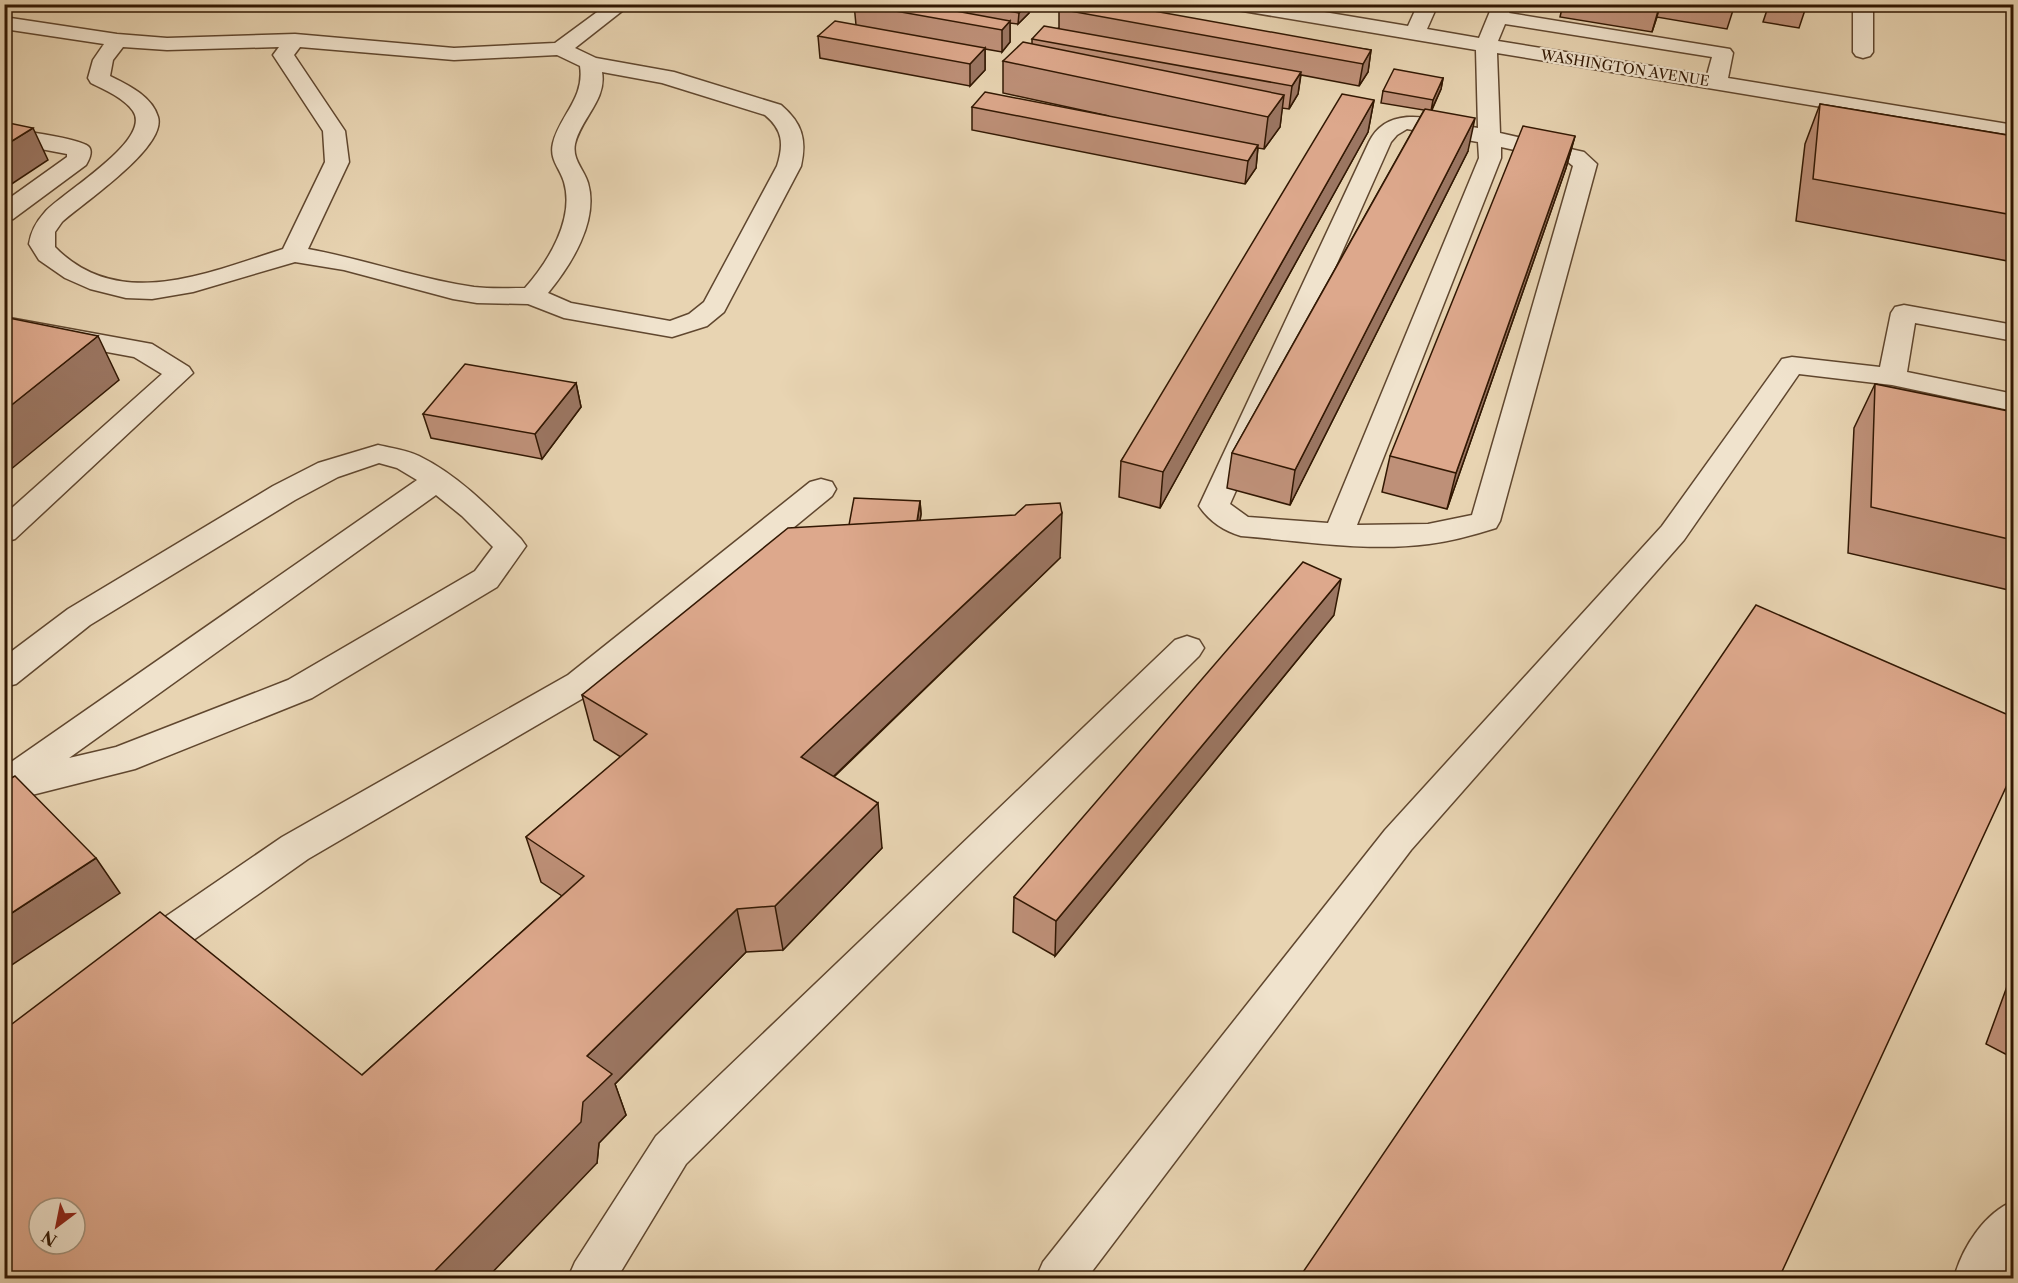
<svg xmlns="http://www.w3.org/2000/svg" width="2018" height="1283" font-family="'Libre Caslon Text',serif">
<rect width="100%" height="100%" fill="#e8d4b2"/>
<filter id="stains"><feTurbulence type="fractalNoise" baseFrequency=".00333" numOctaves="4"/><feColorMatrix values="0 0 0 0 .2 0 0 0 0 .09 0 0 0 0 .02 0 0 0 .5 -.17"/></filter>
<radialGradient id="worn" r=".72"><stop offset=".6" stop-color="#630" stop-opacity="0"/><stop offset="1" stop-color="#630" stop-opacity=".3"/></radialGradient>
<g fill="none" stroke-linecap="round" stroke-linejoin="round">
<g stroke="#60472f" stroke-width="3">
<g id="minor">
<path d="M608 4H631L575 48 596 58 674 72 781 105C802 123 807 139 801 166L724 312 707 326 672 337 564 318 528 304 477 303 453 299 344 270 295 262 193 292 152 299 126 298 90 289 65 278 39 260 29 244C31 231 36 222 45 212 63 192 153 140 133 111 124 98 105 90 91 83L88 78 93 60 104 44 4 29V17L117 34 167 38 295 34 454 48 555 43ZM123 47 167 50 279 47 273 55 323 131 325 162 283 249C210 272 119 313 55 247V232L62 222C83 203 167 147 158 117 152 96 128 85 110 76L113 60ZM300 47 454 60 557 55 580 66C585 98 560 115 553 143 549 160 560 168 564 182 575 219 548 262 525 288 508 288 491 289 474 287 418 279 364 259 308 249L349 162 345 131 294 55ZM602 72 662 83 765 115C783 130 784 144 777 166L704 302 689 314 670 321 571 303 548 293C571 265 599 221 588 183 584 169 572 160 575 144 581 118 607 100 602 72Z"/>
<path d="M1227 4H1276L1408 26 1418 4H1438L1427 29 1479 38 1493 4H1513L1509 13 1730 49 1733 53 1728 78 2014 125V139L1497 53 1500 133 1584 152 1597 164 1500 521 1496 528C1474 535 1452 541 1429 544 1367 552 1303 541 1241 536 1224 531 1209 521 1199 506L1369 142C1390 100 1441 122 1478 128L1476 50 1237 10 1230 8ZM1505 24 1712 57 1707 75 1498 41ZM1407 129 1478 142 1479 158 1328 523 1248 517 1230 504 1391 142 1397 135ZM1501 147 1568 162 1573 166 1472 515 1428 524 1357 525 1501 158Z"/>
<polygon points="1853,4 1873,4 1873,52 1870,56 1863,58 1856,56 1853,52"/>
<path d="M4 128C19 131 81 138 89 147 93 152 89 160 86 165L13 219 4 221V202L67 157V154L4 142Z"/>
<polygon points="1904,305 2014,325 2014,341 1915,323 1907,372 2014,394 2014,411 1892,385 1799,374 1684,540 1411,850 1087,1278 1036,1278 1043,1262 1385,830 1662,526 1782,359 1792,357 1880,367 1891,313 1895,307"/>
<polygon points="4,317 152,344 189,367 193,373 15,539 4,542 4,515 162,374 134,357 4,333"/>
<path d="M378 445C391 448 407 450 419 456 458 475 490 508 521 539L526 546 497 587 312 698 135 769 4 802V767L417 480 397 468 379 463 338 477 295 500 90 625 16 684 4 687V657L68 609 273 486 318 463ZM436 495 462 516 493 547 475 571 288 680 116 747 69 758Z"/>
<polygon points="821,479 832,482 836,489 832,496 592,693 308,859 158,965 144,970 130,965 124,953 130,941 282,837 568,675 810,482"/>
<polygon points="1187,636 1199,640 1204,648 1199,656 686,1164 617,1278 568,1278 575,1262 656,1136 1175,640"/>
<path d="M2014 1201V1259L2000 1278H1954C1962 1248 1984 1213 2014 1201Z"/>
</g>
</g>
<use href="#minor" fill="#f0e3cd" fill-rule="evenodd"/>
</g>
<g fill="#be9078" stroke="#321803" stroke-width="1.5">
<polygon points="148,4 209,4 201,10"/>
<polygon points="854,4 940,4 936,8 967,13 967,4 1029,13 1018,24 1010,23 1010,42 1002,52 985,49 985,70 970,86 820,58 818,36 856,25"/>
<polygon points="1563,4 1735,4 1727,29 1657,17 1652,32 1560,17"/>
<polygon points="1769,4 1807,4 1799,28 1763,22"/>
<polygon points="1059,9 1371,50 1368,72 1359,86 1301,75 1298,94 1289,109 1282,108 1280,127 1264,149 1258,148 1256,168 1245,184 972,130 972,107 1109,116 1003,93 1003,61 1032,44 1032,39 1059,28"/>
<polygon points="1443,78 1441,89 1432,110 1468,151 1290,505 1227,488 1232,453 1424,110 1381,103 1383,91"/>
<polygon points="1374,100 1368,132 1160,508 1119,497 1121,461"/>
<polygon points="1820,104 2013,136 2013,262 1796,221 1805,144"/>
<polygon points="1575,136 1566,168 1447,509 1382,492 1390,456"/>
<polygon points="576,383 581,407 542,459 431,438 423,414"/>
<polygon points="1875,384 2013,412 2013,591 1848,553 1854,428"/>
<polygon points="920,501 921,514 920,521 1060,558 834,777 882,848 783,950 746,952 615,1084 626,1115 599,1143 597,1163 362,1075 562,896 541,882 526,837 621,757 594,740 582,695 849,525"/>
<polygon points="1334,615 1055,956 1013,932 1014,897"/>
<polygon points="2013,970 2013,1058 1986,1044"/>
</g>
<g fill="#9b7662" stroke="#321803" stroke-width="1.5">
<polygon points="199,4 209,4 201,10"/>
<polygon points="933,4 940,4 933,10"/>
<polygon points="1027,4 1029,4 1029,13 1018,24 1019,13"/>
<polygon points="1660,4 1661,4 1652,32"/>
<polygon points="1010,21 1010,42 1002,52 1002,30"/>
<polygon points="985,48 985,70 970,86 970,64"/>
<polygon points="1371,50 1368,72 1359,86 1363,64"/>
<polygon points="1301,72 1298,94 1289,109 1292,86"/>
<polygon points="1443,78 1441,89 1431,111 1433,100"/>
<polygon points="1284,95 1280,127 1264,149 1268,117"/>
<polygon points="1374,100 1368,132 1160,508 1163,472"/>
<polygon points="1475,118 1468,151 1290,505 1295,470"/>
<polygon points="33,128 48,160 4,189 4,146"/>
<polygon points="1575,136 1566,168 1447,509 1456,473"/>
<polygon points="1258,145 1256,168 1245,184 1248,161"/>
<polygon points="98,336 119,380 4,475 4,411"/>
<polygon points="576,383 581,407 542,459 535,434"/>
<polygon points="920,501 921,514 916,544 916,531"/>
<polygon points="1062,513 1060,558 807,802 801,757"/>
<polygon points="1341,579 1334,615 1055,956 1056,921"/>
<polygon points="878,803 882,848 783,950 775,906"/>
<polygon points="96,858 120,893 4,970 4,918"/>
<polygon points="737,909 746,952 615,1084 626,1115 599,1143 597,1163 487,1278 428,1278 587,1056"/>
</g>
<g fill="#dda88c" stroke="#321803" stroke-width="1.5" fill-rule="evenodd">
<polygon points="856,4 918,4 1010,21 1002,30"/>
<polygon points="968,4 1027,4 1019,13"/>
<polygon points="1063,4 1115,4 1371,50 1363,64 1059,9"/>
<polygon points="1792,4 1807,4 1806,7"/>
<polygon points="835,21 985,48 970,64 818,36"/>
<polygon points="1044,26 1301,72 1292,86 1032,39"/>
<polygon points="1023,42 1284,95 1268,117 1003,61"/>
<polygon points="1394,69 1443,78 1433,100 1383,91"/>
<polygon points="985,92 1258,145 1248,161 972,107"/>
<polygon points="1342,94 1374,100 1163,472 1121,461"/>
<polygon points="1820,104 2013,136 2013,215 1813,179"/>
<polygon points="1425,109 1475,118 1295,470 1232,453"/>
<polygon points="4,122 33,128 4,146"/>
<polygon points="1523,126 1575,136 1456,473 1390,456"/>
<polygon points="4,317 98,336 4,411"/>
<polygon points="465,364 576,383 535,434 423,414"/>
<polygon points="1875,384 2013,412 2013,540 1871,507"/>
<polygon points="854,498 920,501 917,521 849,525"/>
<path d="M1060 503 1062 513 801 757 878 803 775 906 737 909 587 1056 612 1074 583 1102 581 1122 428 1278H9L4 1273V1030L160 912 362 1075 584 876 526 837 647 734 582 695 788 528 1015 515 1026 505ZM39 1208H75V1244H39Z"/>
<polygon points="1303,562 1341,579 1056,921 1014,897"/>
<polygon points="1756,605 2013,717 2013,772 1779,1278 1299,1278"/>
<polygon points="15,776 96,858 4,918 4,782"/>
</g>
<g text-anchor="middle" stroke-width="4.5" stroke-linejoin="round" paint-order="stroke">
<g font-size="14" fill="#321803" stroke="#f0e3cd">
<text transform="translate(1625 68) rotate(9)" y="5">WASHINGTON AVENUE</text>
</g>
</g>
<rect width="2018" height="1283" fill="none" stroke="#e8d4b2" stroke-width="24"/>
<rect x="6" y="6" width="2006" height="1271" fill="none" stroke="#321803" stroke-width="3"/>
<rect x="12" y="12" width="1994" height="1259" fill="none" stroke="#321803" stroke-width="1.5"/>
<g transform="translate(57 1226) rotate(212)"><circle r="28" fill="#f0e3cd" stroke="#a4927c" stroke-width="1.5"/>
<path d="M0-4.5L10 22L0 15L-10 22Z" fill="#8f2418"/>
<text y="-9" font-size="16" font-weight="bold" text-anchor="middle" fill="#321803">N</text>
</g>
<rect width="100%" height="100%" filter="url(#stains)"/>
<rect width="100%" height="100%" fill="url(#worn)"/>
</svg>
